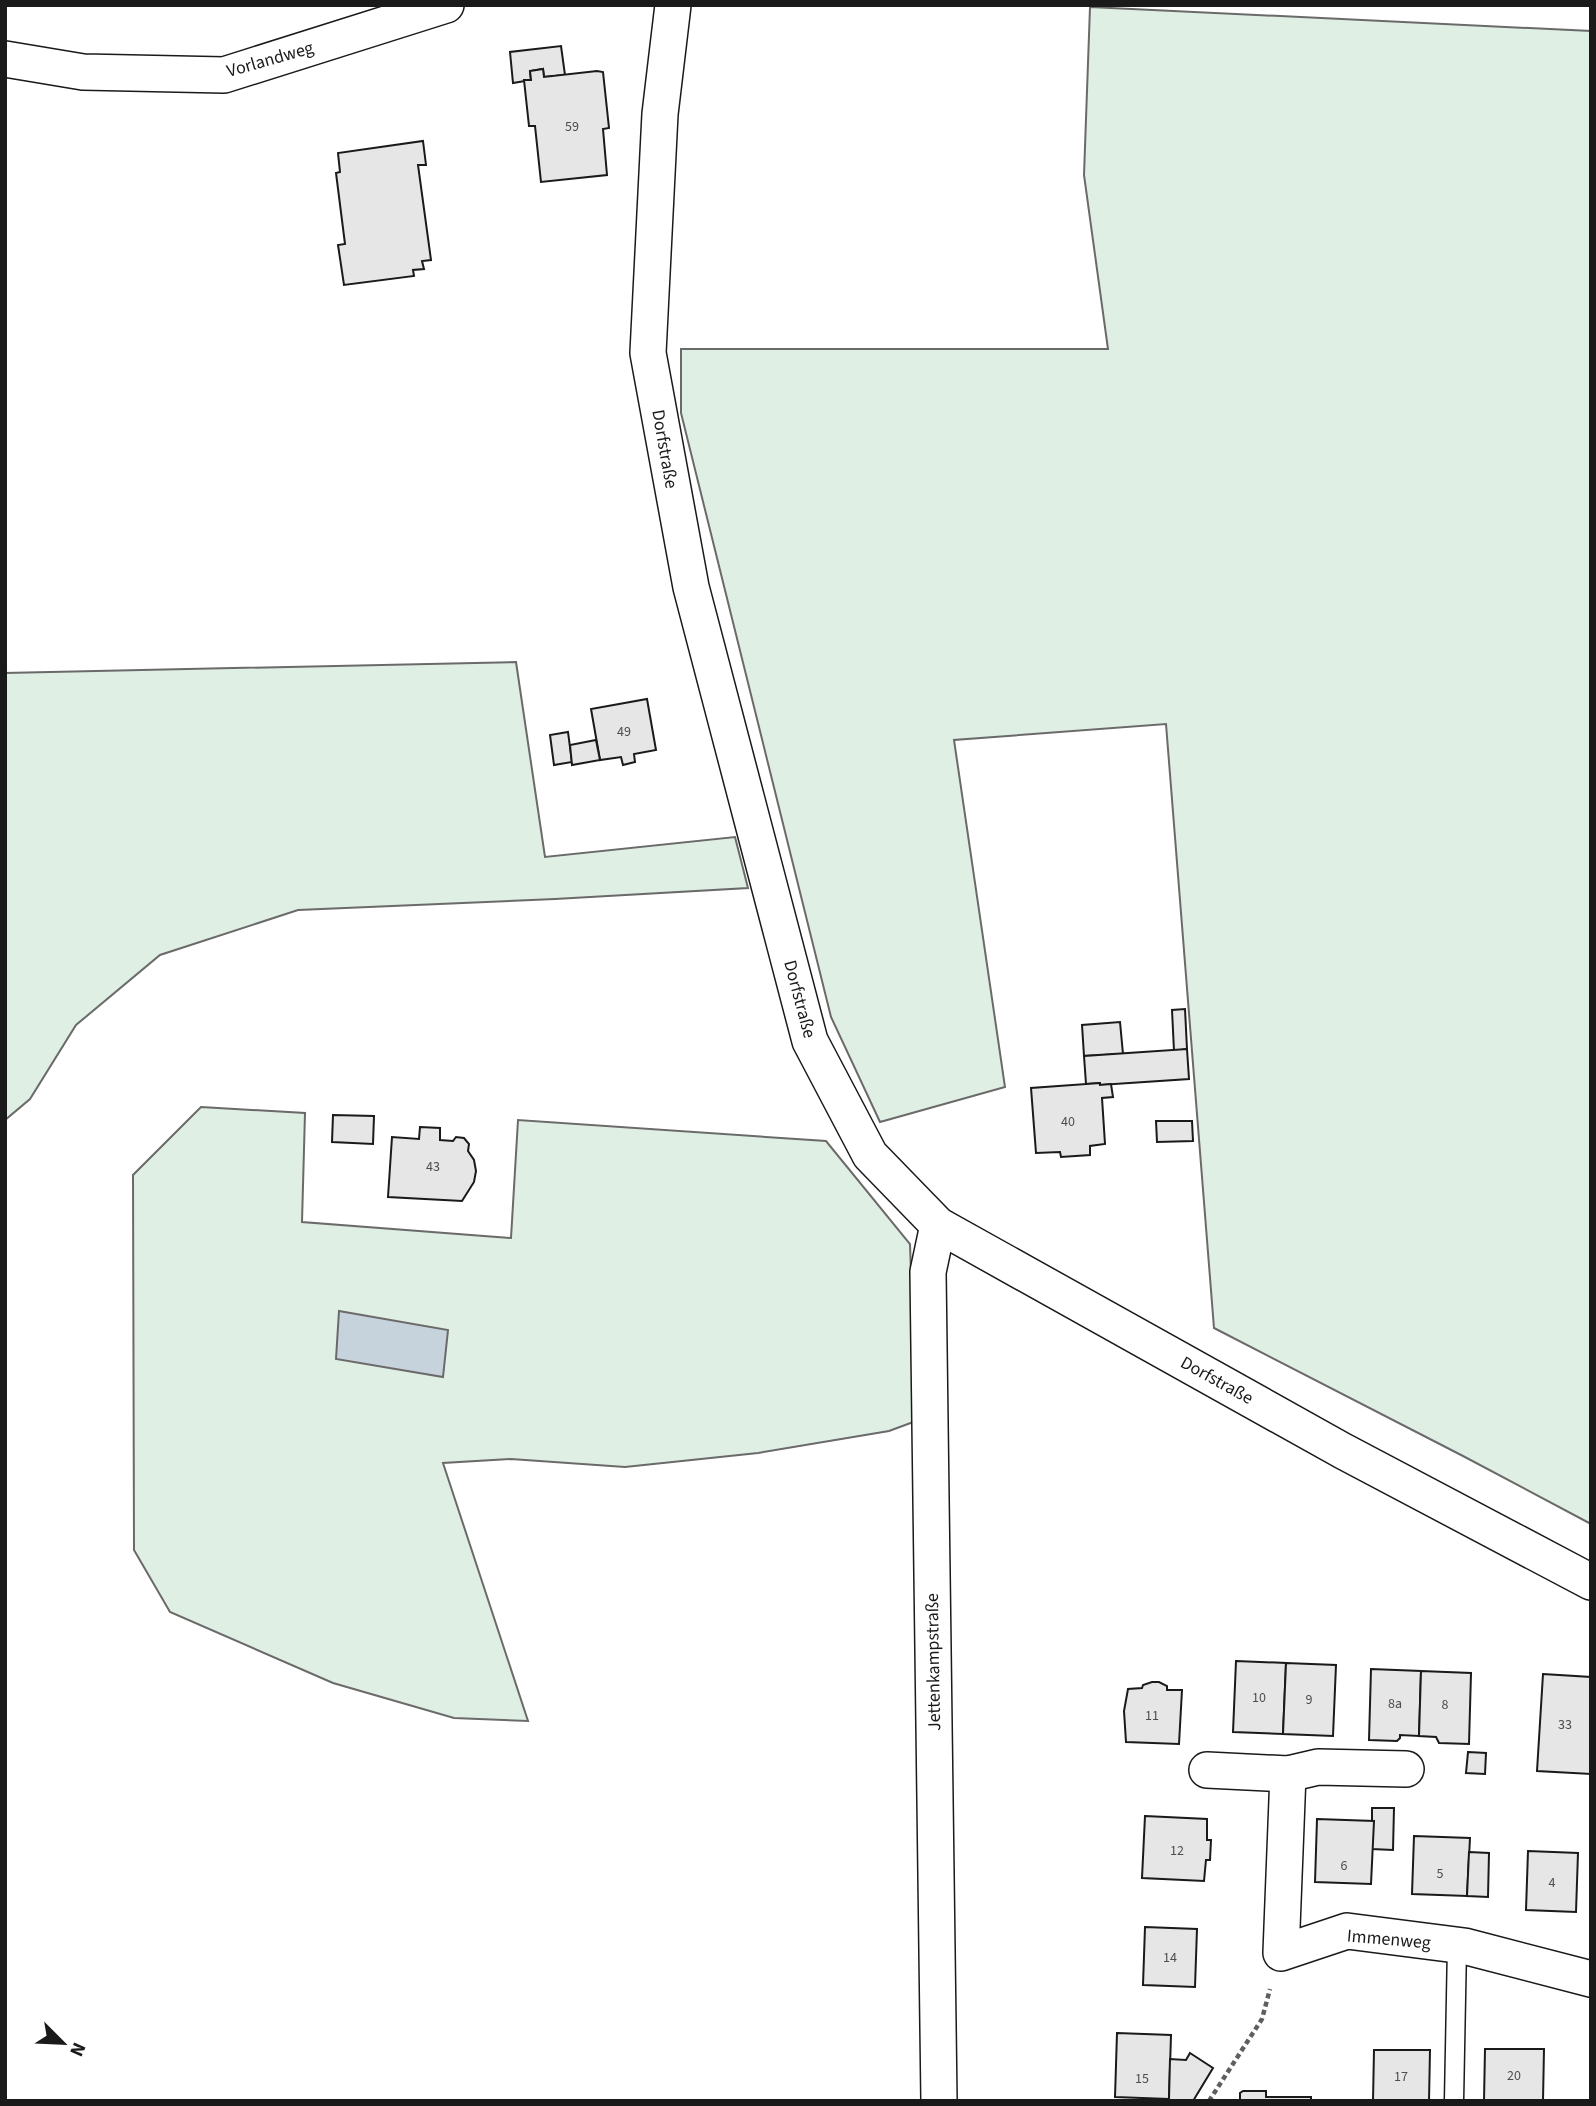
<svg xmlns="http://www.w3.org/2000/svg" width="1596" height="2106" font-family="'Source Sans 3',sans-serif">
<rect width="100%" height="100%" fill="#fff"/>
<g fill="#e0efe3" stroke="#6a6a6a" stroke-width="2">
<polygon points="1090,7 1591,31 1591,1524 1463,1456 1214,1328 1166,724 954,740 1005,1087 880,1122 831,1017 681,413 681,349 1108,349 1084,175"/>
<polygon points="516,662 545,857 735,837 748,888 555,899 298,910 160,955 76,1025 30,1099 5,1120 5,673"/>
<polygon points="201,1107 305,1113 302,1222 511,1238 518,1120 826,1141 910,1244 916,1421 889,1431 758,1453 625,1467 511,1459 443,1463 528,1721 454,1718 333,1683 170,1612 134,1550 133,1175"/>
</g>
<polygon fill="#c6d2dc" stroke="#6a6a6a" stroke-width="2" points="339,1311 448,1330 443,1377 336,1359"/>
<g fill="#e6e6e6" stroke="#1a1a1a" stroke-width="2">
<polygon points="561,46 565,75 544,77 543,69 530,71 531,80 513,83 510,52"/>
<polygon points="543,69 544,77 597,71 603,72 609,128 603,129 607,175 541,182 535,126 529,126 524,80 531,80 530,71"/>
<polygon points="423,141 426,165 418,165 431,260 422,261 424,269 413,270 414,276 344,285 338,245 345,244 336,173 340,172 338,153"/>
<polygon points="647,699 656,750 634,754 635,762 623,765 621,757 600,760 591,709"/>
<polygon points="568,732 572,762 554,765 550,735"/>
<polygon points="596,740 600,760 572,765 570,745"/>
<polygon points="1185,1009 1187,1049 1174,1051 1172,1010"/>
<polygon points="1120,1022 1123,1054 1084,1056 1082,1025"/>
<polygon points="1187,1049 1189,1079 1100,1085 1100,1083 1086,1084 1084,1056"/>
<polygon points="1100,1083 1100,1085 1111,1084 1113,1097 1102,1098 1105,1144 1090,1146 1090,1155 1061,1157 1060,1152 1036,1153 1031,1088"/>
<polygon points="333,1115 374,1116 373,1144 332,1142"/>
<polygon points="1156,1121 1192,1121 1193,1141 1157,1142"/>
<polygon points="420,1127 440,1128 440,1140 453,1141 456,1137 464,1138 469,1144 468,1151 474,1160 476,1171 474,1182 462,1201 388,1197 392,1137 419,1139"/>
<polygon points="1236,1661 1286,1663 1283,1734 1233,1732"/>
<polygon points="1286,1663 1336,1665 1333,1736 1283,1734"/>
<polygon points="1371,1669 1421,1671 1419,1736 1400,1735 1400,1738 1397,1741 1369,1740"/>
<polygon points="1421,1671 1471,1673 1469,1744 1439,1743 1436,1737 1419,1736"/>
<polygon points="1543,1674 1591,1677 1591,1774 1537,1771"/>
<polygon points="1152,1682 1159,1682 1167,1686 1167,1690 1182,1690 1179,1744 1126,1742 1124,1711 1128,1689 1142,1688 1143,1685"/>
<polygon points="1468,1752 1486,1753 1485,1774 1466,1773"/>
<polygon points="1372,1808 1394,1808 1393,1850 1372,1849"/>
<polygon points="1145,1816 1207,1819 1207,1840 1211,1840 1210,1860 1206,1860 1204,1881 1142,1878"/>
<polygon points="1317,1819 1374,1821 1371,1884 1315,1882"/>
<polygon points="1414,1836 1470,1838 1467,1896 1412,1894"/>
<polygon points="1528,1851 1578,1853 1576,1912 1526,1910"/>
<polygon points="1469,1852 1489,1853 1488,1897 1467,1896"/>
<polygon points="1145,1927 1197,1929 1195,1987 1143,1985"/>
<polygon points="1117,2033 1171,2035 1169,2099 1115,2097"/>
<polygon points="1485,2049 1544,2049 1543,2101 1484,2101"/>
<polygon points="1374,2050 1430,2050 1429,2101 1373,2101"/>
<polygon points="1190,2053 1213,2068 1193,2101 1167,2101 1169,2099 1170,2059 1186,2060"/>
<polygon points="1243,2091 1266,2091 1266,2097 1311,2097 1311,2101 1240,2101 1240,2093"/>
</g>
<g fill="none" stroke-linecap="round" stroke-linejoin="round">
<g stroke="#1a1a1a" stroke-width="21">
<polyline id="service" points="1454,2101 1457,1946"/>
</g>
<g stroke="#1a1a1a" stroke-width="38">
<g id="minor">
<polyline points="673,5 660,114 648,353 691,587 810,1041 870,1155 938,1225 1343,1451 1591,1582"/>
<polyline points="5,59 83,72 224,75 446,5"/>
<polyline points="938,1225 928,1272 939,2101"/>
<polyline points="1207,1770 1288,1774 1318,1767 1406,1769"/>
<polyline points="1288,1774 1281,1953 1347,1931 1464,1946 1591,1979"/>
</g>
</g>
<polyline stroke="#5f5f5f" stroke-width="4.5" stroke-dasharray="5 3.5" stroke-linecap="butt" points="1209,2101 1262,2019 1270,1989"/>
<use href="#service" stroke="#fff" stroke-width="18"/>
<use href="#minor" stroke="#fff" stroke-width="35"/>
</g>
<g text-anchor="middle" stroke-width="5" stroke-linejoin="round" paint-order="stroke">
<g font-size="14" fill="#4d4d4d">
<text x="572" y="131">59</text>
<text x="624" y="736">49</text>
<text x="1068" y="1126">40</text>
<text x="433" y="1171">43</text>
<text x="1259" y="1702">10</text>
<text x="1309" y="1704">9</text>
<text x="1395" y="1708">8a</text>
<text x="1445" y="1709">8</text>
<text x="1152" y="1720">11</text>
<text x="1565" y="1729">33</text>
<text x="1177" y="1855">12</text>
<text x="1344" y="1870">6</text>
<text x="1440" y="1878">5</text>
<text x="1552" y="1887">4</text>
<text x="1170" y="1962">14</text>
<text x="1514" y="2080">20</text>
<text x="1401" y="2081">17</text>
<text x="1142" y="2083">15</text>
</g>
<g font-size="18" fill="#1a1a1a" stroke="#fff">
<text transform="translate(270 59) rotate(-16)" y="6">Vorlandweg</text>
<text transform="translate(665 449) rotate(80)" y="6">Dorfstraße</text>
<text transform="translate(800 999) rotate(75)" y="6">Dorfstraße</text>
<text transform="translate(1217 1380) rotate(29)" y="6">Dorfstraße</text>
<text transform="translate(933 1662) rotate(-91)" y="6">Jettenkampstraße</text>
<text transform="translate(1389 1939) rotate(5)" y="6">Immenweg</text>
</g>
</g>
<rect width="1596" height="2106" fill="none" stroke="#1a1a1a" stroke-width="14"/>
<g transform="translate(63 2043) rotate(114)" stroke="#ffffff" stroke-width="5" paint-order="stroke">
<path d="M0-5L12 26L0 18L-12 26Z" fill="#1a1a1a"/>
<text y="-10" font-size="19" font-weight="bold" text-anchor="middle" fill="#1a1a1a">N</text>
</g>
</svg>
